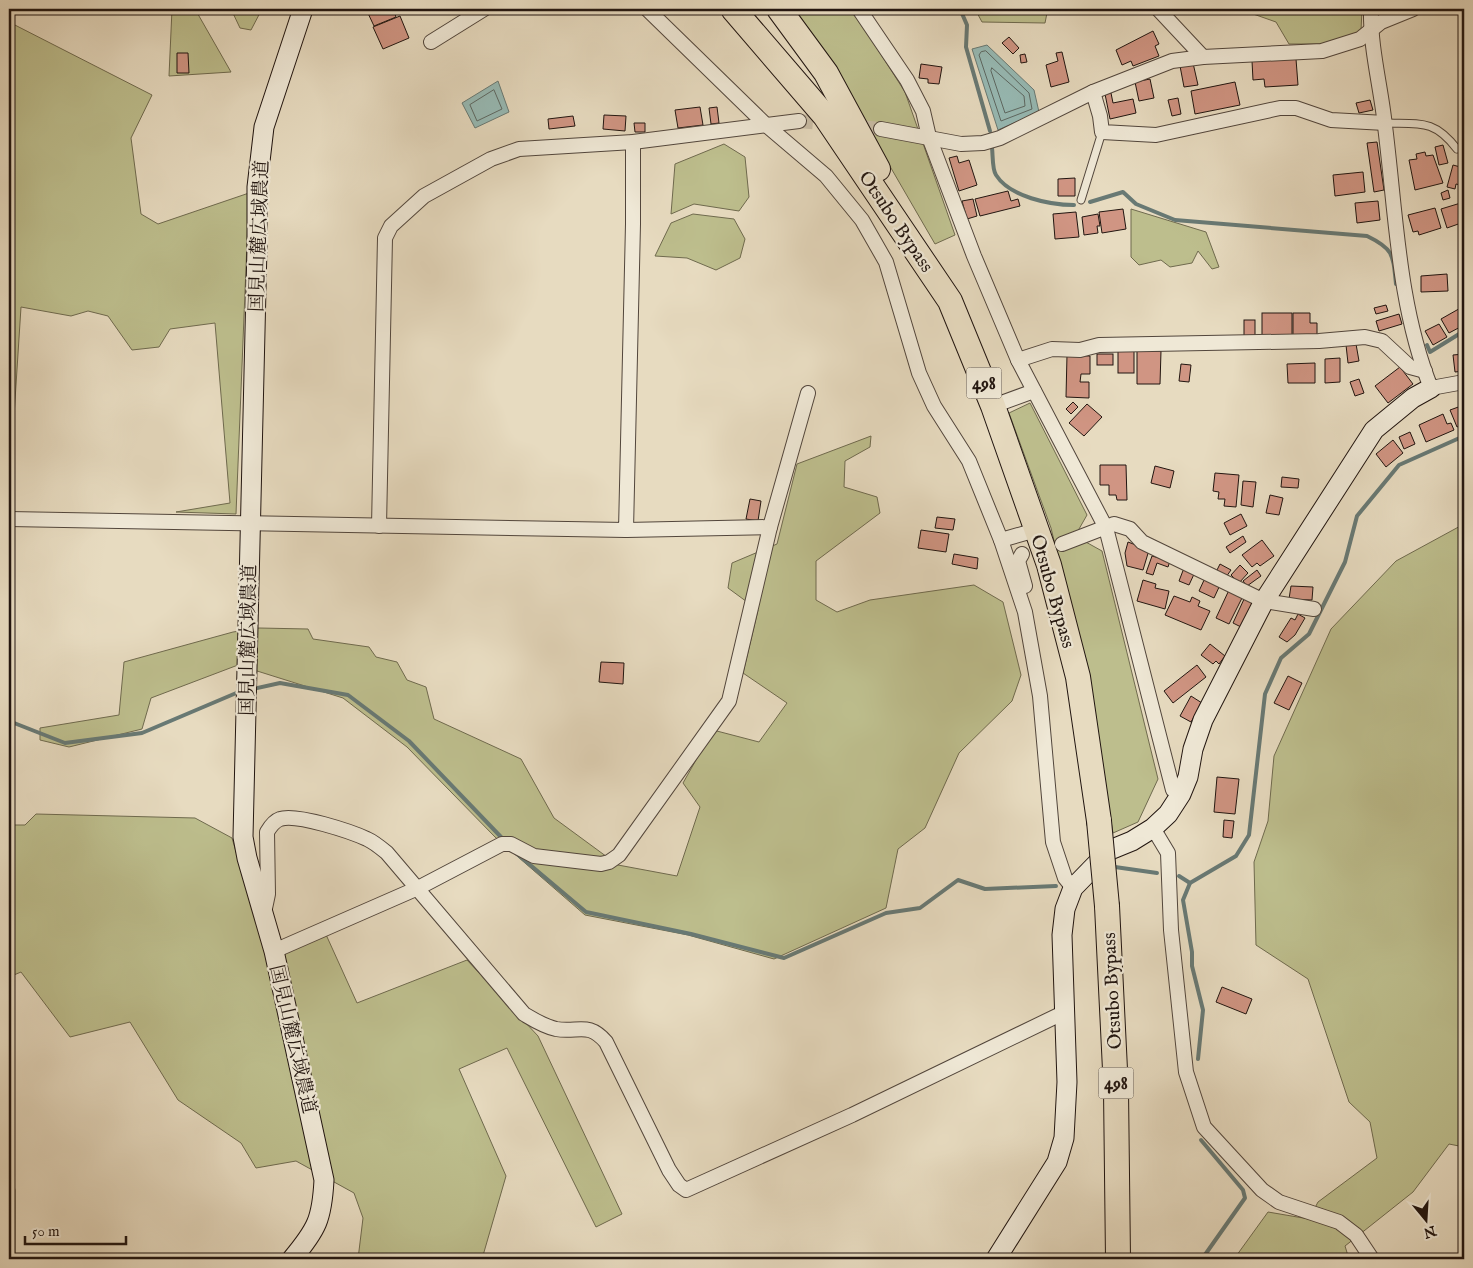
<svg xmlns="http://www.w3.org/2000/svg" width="1473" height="1268" font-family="'IM FELL English','Noto Serif JP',serif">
<rect width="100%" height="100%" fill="#e7dbc0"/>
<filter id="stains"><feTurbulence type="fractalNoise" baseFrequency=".004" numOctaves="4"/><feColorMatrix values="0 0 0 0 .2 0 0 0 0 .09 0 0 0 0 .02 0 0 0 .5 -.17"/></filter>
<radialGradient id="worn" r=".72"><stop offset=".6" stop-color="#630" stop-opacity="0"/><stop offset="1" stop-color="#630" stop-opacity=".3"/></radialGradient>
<g fill="#bdbe8d" stroke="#6f6a4e">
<polygon points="172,9 195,9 231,72 169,76"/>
<polygon points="231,9 262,9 251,30 240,28"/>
<polygon points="792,9 852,9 905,92 955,235 935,244 833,68"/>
<polygon points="975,9 1059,9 1047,13 1045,23 982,22"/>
<polygon points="1239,9 1362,9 1361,31 1327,44 1289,44 1276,22"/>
<polygon points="9,22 152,95 131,138 141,214 158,224 249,193 236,514 176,512 230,503 215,323 170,329 159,347 132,350 108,316 88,311 71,316 21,307 9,494 9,298 14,135 9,135"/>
<polygon points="724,144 745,157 749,197 739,211 694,204 671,214 675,164"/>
<polygon points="1131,209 1206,232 1219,267 1212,269 1198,251 1192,263 1170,267 1161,260 1139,265 1131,257"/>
<polygon points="693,214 734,219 745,239 740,258 716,270 687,258 655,256 671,223"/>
<polygon points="1030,403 1087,515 1075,536 1102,551 1158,779 1138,822 1113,833 1087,677 1051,528 1009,413"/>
<polygon points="871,436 870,447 845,461 844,487 877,497 880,513 816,561 816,600 837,612 870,600 974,585 1003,602 1021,675 1012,701 959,753 925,828 898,849 886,908 774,959 688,935 585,915 495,837 407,747 343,698 238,665 151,698 142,729 69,747 40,740 40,728 119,715 124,662 233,632 259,628 308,629 313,639 369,647 376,657 397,662 407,680 426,687 434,719 521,759 554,818 618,865 677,876 700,807 683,783 713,730 759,742 787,703 743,673 758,610 728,588 732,563 777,544 797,464"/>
<polygon points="1464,524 1464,1147 1449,1144 1413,1192 1345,1246 1349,1259 1234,1259 1268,1212 1309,1219 1318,1202 1377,1158 1370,1122 1349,1102 1308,979 1256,945 1254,862 1268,821 1274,756 1331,629 1396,561"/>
<polygon points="36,814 195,818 232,838 264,948 323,928 357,1003 467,960 538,1036 622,1214 596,1227 507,1048 459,1069 506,1176 482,1259 358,1259 363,1218 354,1193 296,1161 256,1168 241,1143 178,1100 130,1022 70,1037 21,972 9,977 9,825 25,825"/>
<polygon points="9,1166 15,1190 15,1259 9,1259"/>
</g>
<g fill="#97bbb6" stroke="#687974">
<polygon points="987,45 1034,90 1039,112 998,130 972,49"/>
<polygon points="498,81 509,112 475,128 462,103"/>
</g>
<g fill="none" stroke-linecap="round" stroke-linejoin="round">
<g stroke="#5c6863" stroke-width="1">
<polygon points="986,51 1029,93 1032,109 1001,121 979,55 981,52"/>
<polygon points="992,68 1024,96 1025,106 1005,113 991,71"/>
<polygon points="494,90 502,109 477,121 470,105"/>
</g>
<g stroke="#687974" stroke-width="4">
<polyline points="960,9 967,25 966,47 990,131"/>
<path d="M992 148C993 155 992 169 996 175 1010 197 1050 205 1074 205"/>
<path d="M1090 202 1123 192 1136 204 1175 220 1367 236C1394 249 1393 255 1396 284"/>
<polyline points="1427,345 1430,352 1464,331"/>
<polyline points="253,689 280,683 348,695 409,741 501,837"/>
<polyline points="9,721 65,743 142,733 241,691"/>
<polyline points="516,853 586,912 691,934 784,958 886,913 920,908 958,880 985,889 1056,886"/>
<polyline points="1110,869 1115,867 1157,873"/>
<polyline points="1179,876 1190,883"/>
<polyline points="1198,1059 1203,1010 1192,966 1192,952 1183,900 1190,883 1236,856 1249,835 1265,694 1281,658 1309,634 1345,562 1357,516 1399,465 1464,436"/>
<polyline points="1201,1140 1243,1190 1245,1198 1202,1259"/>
</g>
</g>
<g fill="#d09583" stroke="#211510">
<polygon points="366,9 393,9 396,17 374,26"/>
<polygon points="400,16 409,38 383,49 373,27"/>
<polygon points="1153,31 1159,44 1155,46 1159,56 1133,66 1131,61 1122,65 1116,50"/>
<polygon points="1009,37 1019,48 1013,54 1002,43"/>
<polygon points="1062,52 1069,82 1051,87 1046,65 1058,61 1056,53"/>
<polygon points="177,53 188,53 189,73 177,73"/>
<polygon points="1025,54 1027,62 1021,63 1020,55"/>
<polygon points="1296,59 1298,85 1265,87 1264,79 1253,80 1252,61"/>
<polygon points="1193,63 1198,85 1184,87 1180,66"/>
<polygon points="921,64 942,67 939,84 928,83 928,79 919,78"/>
<polygon points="1150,79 1154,98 1139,101 1135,82"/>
<polygon points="1235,82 1240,105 1195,114 1191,91"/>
<polygon points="1111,93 1113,103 1133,99 1136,113 1110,119 1105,94"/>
<polygon points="1178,98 1181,114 1172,116 1168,100"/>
<polygon points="1370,100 1373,110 1359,113 1356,103"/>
<polygon points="700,107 703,125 678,128 675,110"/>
<polygon points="717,107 719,123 711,124 709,108"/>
<polygon points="604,115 626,116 625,131 603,129"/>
<polygon points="573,116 575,126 549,129 548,119"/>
<polygon points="634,123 645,123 645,132 635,132"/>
<polygon points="1377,142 1384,190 1374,192 1367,143"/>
<polygon points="1443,145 1448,163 1439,165 1435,147"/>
<polygon points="1425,152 1426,156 1433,155 1443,183 1415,190 1409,160 1417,159 1416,154"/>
<polygon points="957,156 959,163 969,160 977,185 959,191 949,158"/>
<polygon points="1453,165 1464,168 1464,186 1456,184 1455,189 1447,187"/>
<polygon points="1363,172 1365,192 1335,196 1333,175"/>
<polygon points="1075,178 1075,196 1058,196 1058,179"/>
<polygon points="1448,190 1450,198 1443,200 1441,193"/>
<polygon points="1008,191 1011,201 1018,199 1020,206 980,216 975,199"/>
<polygon points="973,199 977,216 967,219 962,201"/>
<polygon points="1378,201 1380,220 1357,223 1355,203"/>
<polygon points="1464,202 1464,222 1447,228 1441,209"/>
<polygon points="1435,208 1441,228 1419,235 1418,231 1413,232 1408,215"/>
<polygon points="1123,209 1126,229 1102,233 1099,212"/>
<polygon points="1076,212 1079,237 1055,239 1053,214"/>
<polygon points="1098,214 1100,226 1097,226 1098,233 1084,235 1082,217"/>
<polygon points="1447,274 1448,291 1421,292 1421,276"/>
<polygon points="1386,305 1388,311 1376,314 1374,308"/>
<polygon points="1464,306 1464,325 1449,333 1441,319"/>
<rect x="1262" y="313" width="30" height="24"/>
<polygon points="1293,313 1310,313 1310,323 1317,323 1317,337 1293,337"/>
<polygon points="1399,314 1402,324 1379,331 1376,321"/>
<rect x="1244" y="320" width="11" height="16"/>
<polygon points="1439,324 1447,337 1433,345 1425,331"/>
<polygon points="1356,344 1359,361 1348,363 1346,345"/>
<rect x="1118" y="350" width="16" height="23"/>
<polygon points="1137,351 1161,351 1160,384 1137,384"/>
<rect x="1097" y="354" width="16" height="11"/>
<polygon points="1464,354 1464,371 1455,372 1453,355"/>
<polygon points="1067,355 1090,356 1090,374 1081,374 1080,382 1089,382 1089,398 1066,397"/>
<polygon points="1340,358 1340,382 1325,383 1325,359"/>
<polygon points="1315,363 1315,383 1288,383 1287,364"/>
<polygon points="1181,364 1191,365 1189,382 1179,381"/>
<polygon points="1400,367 1413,384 1388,403 1375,386"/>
<polygon points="1359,379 1364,393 1355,396 1350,382"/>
<polygon points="1073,402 1078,407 1071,414 1066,409"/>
<polygon points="1087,404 1102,417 1084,436 1069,423"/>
<polygon points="1464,405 1464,424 1457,427 1450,410"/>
<polygon points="1443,414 1447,424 1451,423 1454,430 1426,442 1419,425"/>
<polygon points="1410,432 1415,444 1404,449 1399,437"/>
<polygon points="1393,440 1403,453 1386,467 1376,454"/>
<polygon points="1100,465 1126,465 1127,500 1117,500 1116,495 1109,495 1109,485 1100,485"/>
<polygon points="1155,466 1174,471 1170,488 1151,483"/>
<polygon points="1215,473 1239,475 1236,507 1224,506 1225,499 1218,499 1219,492 1213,491"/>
<polygon points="1282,477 1299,479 1298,488 1281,487"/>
<polygon points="1243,481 1256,482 1253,507 1241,505"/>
<polygon points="1270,495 1283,498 1279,515 1266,513"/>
<polygon points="750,499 761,501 758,521 746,519"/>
<polygon points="1241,514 1247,526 1230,535 1224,523"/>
<polygon points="937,517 955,519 953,530 935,528"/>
<polygon points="921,530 949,534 946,552 918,548"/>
<polygon points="1243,536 1246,542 1230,553 1226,547"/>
<polygon points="1262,540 1274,556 1260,566 1257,563 1252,567 1242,555"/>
<polygon points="1128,542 1149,550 1143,570 1127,566 1125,553"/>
<polygon points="954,554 978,558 977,569 952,564"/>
<polygon points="1152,556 1170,561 1168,567 1157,563 1153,575 1146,573"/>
<polygon points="1220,564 1231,570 1226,577 1216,572"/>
<polygon points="1240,565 1248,573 1239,583 1231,575"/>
<polygon points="1184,568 1195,572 1189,585 1179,581"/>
<polygon points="1257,570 1261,576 1247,586 1243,581"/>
<polygon points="1205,578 1220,585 1214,598 1199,591"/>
<polygon points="1143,580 1156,584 1155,588 1169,591 1165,609 1137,601"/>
<polygon points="1291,586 1313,587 1312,600 1289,599"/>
<polygon points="1229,590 1243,596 1229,624 1216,618"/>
<polygon points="1174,596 1190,602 1192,597 1200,601 1198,606 1210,611 1201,630 1165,615"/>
<polygon points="1245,597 1253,601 1241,627 1233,623"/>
<polygon points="1298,614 1305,618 1295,635 1287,642 1279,637 1291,618 1295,620"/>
<polygon points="1210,644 1225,656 1219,664 1216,661 1213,664 1201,655"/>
<polygon points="601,662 624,663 623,684 599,682"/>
<polygon points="1197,665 1206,677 1173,703 1164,691"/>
<polygon points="1288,676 1302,683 1289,710 1274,703"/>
<polygon points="1191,696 1202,703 1191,722 1180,716"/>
<polygon points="1217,777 1239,779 1235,814 1214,812"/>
<polygon points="1224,820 1234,821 1232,838 1223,837"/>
<polygon points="1222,987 1252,999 1246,1014 1216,1002"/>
</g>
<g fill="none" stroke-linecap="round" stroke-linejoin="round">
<polyline stroke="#c9bda6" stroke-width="14" stroke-dasharray="14 7" stroke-linecap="butt" points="799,121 881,129"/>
<g stroke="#52463c" stroke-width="9">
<g id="lane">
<path d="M1385 123C1420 124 1434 119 1457 149"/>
<polyline points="1081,200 1102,132"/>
</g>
</g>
<g stroke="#52463c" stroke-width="16">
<g id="street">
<polyline points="647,9 765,124 826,176 862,220 886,262 919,373 934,406 969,461 1001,540 1025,612 1040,696 1053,842 1065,878 1073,888"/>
<polyline points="859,9 907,80 923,111 929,137 974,256 1018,360 1106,528 1173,790 1181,794"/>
<polyline points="1158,9 1203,57"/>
<path d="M1371 9C1370 48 1381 87 1385 126 1396 213 1398 306 1431 388L1464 382"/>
<polyline points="431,42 484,9"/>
<polyline points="1093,92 1100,116 1102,132 1156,135 1280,108 1296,108 1331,120 1385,123"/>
<polyline points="881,129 961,144 983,143 1000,138 1093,92 1172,61 1203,57 1322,51 1360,39 1381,22 1413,9"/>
<polyline points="1018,360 1052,349 1080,350 1099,345 1319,341 1365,337 1382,341 1410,367 1425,371"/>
<polyline points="993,406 1034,391"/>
<polyline points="9,519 626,530 633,224 633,142"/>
<polyline points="379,526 385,238 391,226 424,196 491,159 519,149 633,142 799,121"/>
<polyline points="626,530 770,527"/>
<polyline points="1001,540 1036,530"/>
<polyline points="1062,544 1114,524 1130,529 1142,542 1264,601 1314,609"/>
<polyline points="1022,554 1018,561 1025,586"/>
<polyline points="1153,828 1168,853 1171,930 1186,1072 1204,1127 1262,1190 1279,1202 1339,1222 1356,1235 1372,1259"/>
<path d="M264 913 268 894 267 832C270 827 274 821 280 819 296 813 352 832 367 839 374 842 381 848 387 853L524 1014C534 1020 543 1026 556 1029 578 1033 588 1021 606 1042L669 1170 679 1185 686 1190 852 1115 1065 1012"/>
<polyline points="274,951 418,888 502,844 511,844 534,856 601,864 609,862 619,855 729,701 770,527 808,393"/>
</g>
</g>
<g stroke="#211510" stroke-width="21">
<g id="secondary">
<path d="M292 1259C317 1229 322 1219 324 1180L274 951 247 858 243 837 257 247V187L264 127 303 9"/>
<polyline points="996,1259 1057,1162 1064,1138 1067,1082 1062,935 1065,909 1073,888 1110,850 1132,841 1153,828 1168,814 1181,794 1188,777 1193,749 1203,720 1264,601 1374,430 1413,398 1431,388"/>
</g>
</g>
<g stroke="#211510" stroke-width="26">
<g id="highway">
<polyline points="733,9 825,116 950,301 993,406 1049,565 1078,677 1099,821"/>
<polyline points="779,9 826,73 878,169"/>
<polyline points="1107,906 1116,1090 1118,1259"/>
</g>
</g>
<use href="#lane" stroke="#efe8d6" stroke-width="7"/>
<use href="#street" stroke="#efe8d6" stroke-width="14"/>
<use href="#secondary" stroke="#efe8d6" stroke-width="19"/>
<use href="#highway" stroke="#e7dbc0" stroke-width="24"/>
<g stroke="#211510" stroke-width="26" stroke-linecap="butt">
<polyline id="highway-bridge" points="1099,821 1107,906"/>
</g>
<use href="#highway-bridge" stroke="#e7dbc0" stroke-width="24"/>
</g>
<g text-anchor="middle" stroke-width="4.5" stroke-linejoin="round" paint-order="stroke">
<g fill="#efe8d6" stroke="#5f544b" stroke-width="1">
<rect x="966.5" y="367.5" width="35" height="31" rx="4"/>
<rect x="1098.5" y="1067.5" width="35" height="31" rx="4"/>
</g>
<g font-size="18" font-weight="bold" fill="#211510">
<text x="984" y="389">498</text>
<text x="1116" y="1089">498</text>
</g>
<g font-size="19" fill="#211510" stroke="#efe8d6">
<text transform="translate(897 221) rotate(56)" y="7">Otsubo Bypass</text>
<text transform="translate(258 236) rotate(-88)" y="7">国見山麓広域農道</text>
<text transform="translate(1054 591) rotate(74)" y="7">Otsubo Bypass</text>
<text transform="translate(247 640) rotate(-89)" y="7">国見山麓広域農道</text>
<text transform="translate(1111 991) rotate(-93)" y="7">Otsubo Bypass</text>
<text transform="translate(294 1039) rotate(77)" y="7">国見山麓広域農道</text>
</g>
</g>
<rect width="1473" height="1268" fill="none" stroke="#e7dbc0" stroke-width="30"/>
<rect x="10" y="10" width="1453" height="1248" fill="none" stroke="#211510" stroke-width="2.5"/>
<rect x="15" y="15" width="1443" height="1238" fill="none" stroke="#211510"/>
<g transform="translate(1426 1220) rotate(162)" stroke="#efe8d6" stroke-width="4" paint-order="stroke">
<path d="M0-4L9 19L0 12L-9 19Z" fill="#211510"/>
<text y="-8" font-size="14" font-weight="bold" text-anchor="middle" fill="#211510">N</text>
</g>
<path d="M25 1236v8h101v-8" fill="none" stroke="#211510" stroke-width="2.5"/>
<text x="32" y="1236" font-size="15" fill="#211510" stroke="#efe8d6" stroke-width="4" paint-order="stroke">50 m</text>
<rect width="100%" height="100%" filter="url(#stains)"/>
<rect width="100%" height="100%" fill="url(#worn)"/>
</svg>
